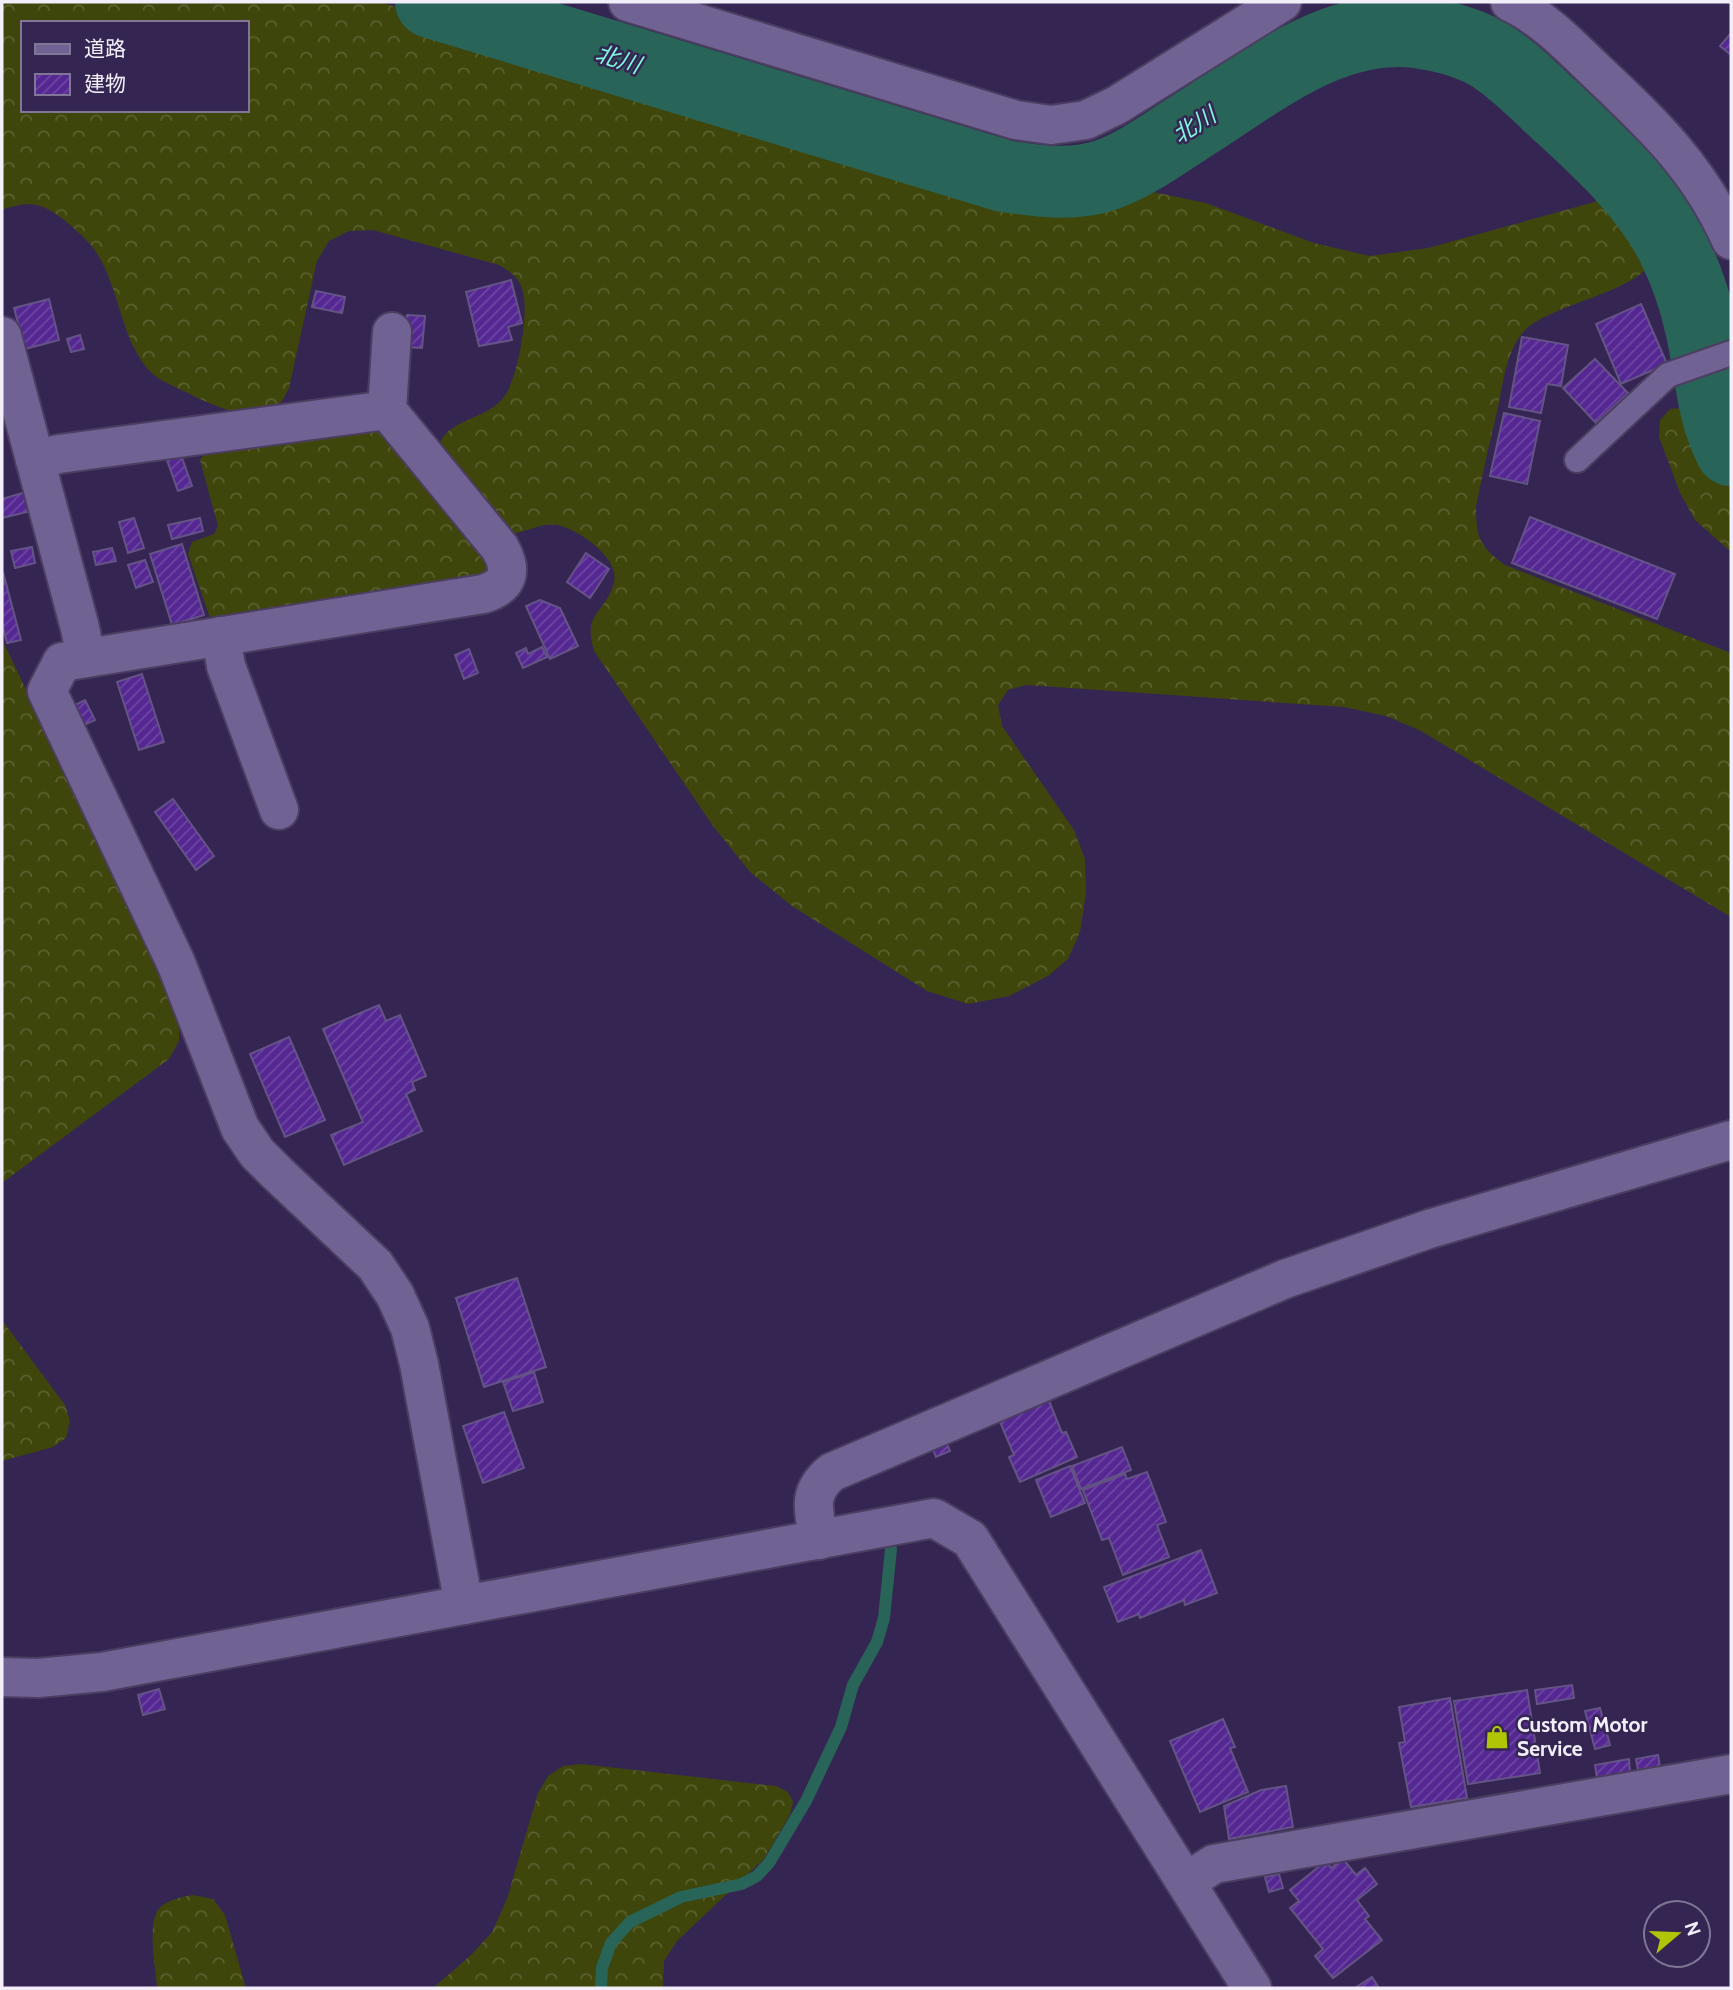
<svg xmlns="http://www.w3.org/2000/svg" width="1733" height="1990" font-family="Cabin,'Noto Sans JP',sans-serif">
<defs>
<pattern id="forest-crowns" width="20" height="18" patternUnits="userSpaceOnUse" patternTransform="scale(1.75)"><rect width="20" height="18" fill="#3e460b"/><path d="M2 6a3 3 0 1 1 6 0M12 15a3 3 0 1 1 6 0" fill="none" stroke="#5a612f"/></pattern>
<pattern id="building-hatch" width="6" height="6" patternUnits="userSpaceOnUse" patternTransform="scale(1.75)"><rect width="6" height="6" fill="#542792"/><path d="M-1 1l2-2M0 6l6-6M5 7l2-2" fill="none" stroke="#6d47a2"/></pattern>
</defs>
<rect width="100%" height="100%" fill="#352552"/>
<g fill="url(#forest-crowns)" fill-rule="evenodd">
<path d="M2 2H380L1000 191 1051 199 1094 193 1153 192 1206 203 1314 243 1370 256 1428 248 1598 201C1615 203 1628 205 1639 221 1645 230 1654 244 1653 255 1648 293 1542 303 1520 336 1506 356 1503 383 1498 407 1490 440 1483 473 1476 506 1476 537 1479 546 1505 565L1731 653V917L1421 731 1386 716 1344 707 1026 685 1008 690 998 705 1002 726 1074 830 1085 859 1086 893 1080 932 1068 959 1048 976 1009 996 968 1004 927 991 792 906 750 872 713 826 594 651C582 611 606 614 614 582 620 558 578 529 557 525 542 522 525 533 510 534L438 448C446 418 486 421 504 397 518 378 529 315 523 292 520 278 511 272 499 265L373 230 349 231 329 241 317 261 289 388C287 392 284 398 281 402 256 427 211 405 186 392 173 386 155 379 146 367 121 335 119 290 98 255 91 243 79 233 69 224 45 204 32 199 2 210ZM23 23H247V110H23Z"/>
<polygon points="1685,408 1697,417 1731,481 1731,552 1695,520 1680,493 1659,437 1660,420 1670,409"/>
<polygon points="376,429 389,436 495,572 218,623 210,618 188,554 192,542 214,534 218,526 200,460 205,452"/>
<polygon points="2,639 159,971 179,1022 179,1041 169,1059 2,1183"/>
<polygon points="2,1320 65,1405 70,1421 66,1438 53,1447 2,1461"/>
<polygon points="581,1764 776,1786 788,1792 793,1802 790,1815 764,1859 677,1941 664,1961 663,1988 433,1988 470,1956 492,1932 507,1899 538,1793 548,1776 563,1766"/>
<path d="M193 1895 213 1899 225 1915 246 1988H157C156 1969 147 1926 158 1910 165 1900 182 1897 193 1895Z"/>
</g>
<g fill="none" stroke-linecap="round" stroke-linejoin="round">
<polyline stroke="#286458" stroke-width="12" points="601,1988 602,1968 611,1943 630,1922 681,1897 742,1884 757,1876 769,1863 806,1801 841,1727 853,1685 877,1642 884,1618 891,1549"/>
<path stroke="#286458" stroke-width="72" d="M431 2 1004 176C1037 181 1070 186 1103 176 1134 166 1163 144 1190 127 1265 80 1340 14 1434 35 1454 39 1476 46 1493 57 1514 71 1531 88 1549 105 1594 147 1642 188 1671 243 1684 269 1695 299 1701 328 1711 369 1711 412 1731 450"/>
</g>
<g fill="url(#building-hatch)" stroke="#635485" stroke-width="2">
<polygon points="1731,33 1731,55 1720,46"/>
<polygon points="511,280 522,323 508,327 512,340 479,346 466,292"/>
<polygon points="316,291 345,297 342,313 312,307"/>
<polygon points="49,299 59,340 25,349 14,308"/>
<polygon points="1641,304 1667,364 1621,384 1596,324"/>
<polygon points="407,315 425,316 422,348 404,347"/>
<polygon points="80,335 84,349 71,352 67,339"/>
<polygon points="1522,337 1568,345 1561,386 1547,384 1541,413 1509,407"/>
<polygon points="1595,359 1628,393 1596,423 1563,388"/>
<polygon points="1504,413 1540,421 1527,484 1490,476"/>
<polygon points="181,455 192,486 178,491 167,460"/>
<polygon points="26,492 31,511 2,518 2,499"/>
<polygon points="1530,517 1675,574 1657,619 1512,563"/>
<polygon points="134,518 144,548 128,553 119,522"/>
<polygon points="200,518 203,531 172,539 168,525"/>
<polygon points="182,544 204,615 172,625 150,554"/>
<polygon points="32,547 35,563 15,568 11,551"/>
<polygon points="112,548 116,561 96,565 93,552"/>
<polygon points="586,553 609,569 590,598 567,582"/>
<polygon points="145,560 153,582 136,588 128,565"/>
<polygon points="3,572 21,640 7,643 2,624"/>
<polygon points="540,600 560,608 578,646 550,659 526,606"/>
<polygon points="542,647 547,657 523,668 516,653 526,648 528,654"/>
<polygon points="469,649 478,673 464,679 455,655"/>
<polygon points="142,674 164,742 139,750 117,682"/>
<polygon points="85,700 95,720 82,726 73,706"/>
<polygon points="173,799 214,856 196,870 155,812"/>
<polygon points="379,1005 386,1021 400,1015 426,1076 412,1082 415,1090 406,1094 422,1131 344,1165 331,1135 363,1122 323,1029"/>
<polygon points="289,1037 325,1120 285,1137 250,1054"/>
<polygon points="517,1278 546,1367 484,1387 456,1298"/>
<polygon points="534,1372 543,1402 513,1411 503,1382"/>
<polygon points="1047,1396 1062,1433 1066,1432 1077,1457 1020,1482 1009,1457 1014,1455 998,1417"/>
<polygon points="504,1412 524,1468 483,1483 463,1426"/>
<polygon points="945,1439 950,1451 936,1457 931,1445"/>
<polygon points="1122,1447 1131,1470 1081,1489 1072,1466"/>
<polygon points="1070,1466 1085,1503 1051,1517 1036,1480"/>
<polygon points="1147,1472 1166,1522 1157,1525 1169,1557 1123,1575 1109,1538 1102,1540 1083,1490 1125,1474 1127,1479"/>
<polygon points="1201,1550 1217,1593 1185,1605 1184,1600 1140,1618 1139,1614 1118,1622 1104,1587"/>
<polygon points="1572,1685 1574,1698 1537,1704 1535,1690"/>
<polygon points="159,1689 165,1709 143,1715 138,1695"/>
<polygon points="1527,1690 1540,1773 1468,1784 1454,1701"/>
<polygon points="1450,1698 1467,1798 1411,1807 1399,1743 1405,1742 1399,1707"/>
<polygon points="1600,1708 1610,1745 1595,1749 1585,1711"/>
<polygon points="1223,1719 1235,1747 1230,1748 1248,1792 1200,1812 1170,1741"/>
<polygon points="1658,1755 1660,1767 1638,1770 1636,1759"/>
<polygon points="1629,1759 1630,1772 1597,1778 1595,1765"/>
<polygon points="1286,1786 1293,1827 1229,1839 1224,1806 1261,1790"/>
<polygon points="1343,1859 1356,1875 1365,1868 1377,1884 1357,1900 1369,1916 1365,1919 1382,1940 1333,1978 1315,1956 1323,1949 1290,1908 1299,1901 1290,1890 1326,1861 1331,1868"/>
<polygon points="1279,1874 1283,1888 1269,1892 1265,1877"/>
<polygon points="1372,1977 1379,1988 1355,1988"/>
</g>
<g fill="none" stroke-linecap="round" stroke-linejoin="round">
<g stroke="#4c3e61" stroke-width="28">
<polyline id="lane" points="1577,460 1668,375 1731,353"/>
</g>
<g stroke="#4c3e61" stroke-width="42">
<g id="street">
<polyline points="628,2 1016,120 1051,125 1086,120 1117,105 1282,2"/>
<path d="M1510 2C1542 17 1569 45 1594 69 1651 123 1698 166 1731 240"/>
<path d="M392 332 387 410 500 548C513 571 509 586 483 594L62 662 47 691 176 963 240 1128 257 1153 278 1174 375 1265 395 1295 410 1328 419 1364 464 1605"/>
<polyline points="2,336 80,628 86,658"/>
<polyline points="35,460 59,454 387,410"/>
<polyline points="221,636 226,666 279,810"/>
<path d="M819 1540C814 1511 806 1493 832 1472L1285 1279 1429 1229 1731 1140"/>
<polyline points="2,1677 38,1678 102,1672 934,1518 970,1539 1252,1988"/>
<polyline points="1186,1882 1214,1864 1731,1774"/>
</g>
</g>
<use href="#lane" stroke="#716294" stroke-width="24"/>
<use href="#street" stroke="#716294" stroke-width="38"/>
</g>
<defs>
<g id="shop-bare" transform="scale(1.89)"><path d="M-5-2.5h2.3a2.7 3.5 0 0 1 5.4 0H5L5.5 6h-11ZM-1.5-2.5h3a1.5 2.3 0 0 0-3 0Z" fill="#afc505" stroke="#352552" stroke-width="2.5" paint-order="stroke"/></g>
</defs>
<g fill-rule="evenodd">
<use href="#shop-bare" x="1497" y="1737"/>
</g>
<g text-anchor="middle" stroke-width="5" stroke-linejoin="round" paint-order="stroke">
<g font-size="21" font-weight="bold" fill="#f2effb" stroke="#352552" text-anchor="start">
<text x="1517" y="1732">Custom Motor<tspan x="1517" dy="24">Service</tspan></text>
</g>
<g font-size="23" font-style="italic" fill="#7ff9de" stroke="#352552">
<text transform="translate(618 59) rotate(17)" y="8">北川</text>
<text transform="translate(1194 125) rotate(-32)" y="8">北川</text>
</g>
</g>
<rect width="1733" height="1990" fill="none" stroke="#f2effb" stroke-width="7"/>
<rect x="21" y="21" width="228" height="91" fill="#352552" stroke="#817696" stroke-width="2"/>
<rect x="35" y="44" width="35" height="10" fill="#716294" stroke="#817696" stroke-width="2"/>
<text x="84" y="56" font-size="21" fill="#f2effb">道路</text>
<rect x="35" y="74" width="35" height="21" fill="url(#building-hatch)" stroke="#817696" stroke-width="2"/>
<text x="84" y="91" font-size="21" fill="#f2effb">建物</text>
<g transform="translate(1677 1934) rotate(71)"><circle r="33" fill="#352552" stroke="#817696" stroke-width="2"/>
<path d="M0-5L12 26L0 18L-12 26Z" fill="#afc505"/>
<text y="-10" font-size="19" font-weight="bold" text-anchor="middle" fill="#f2effb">N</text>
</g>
</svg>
